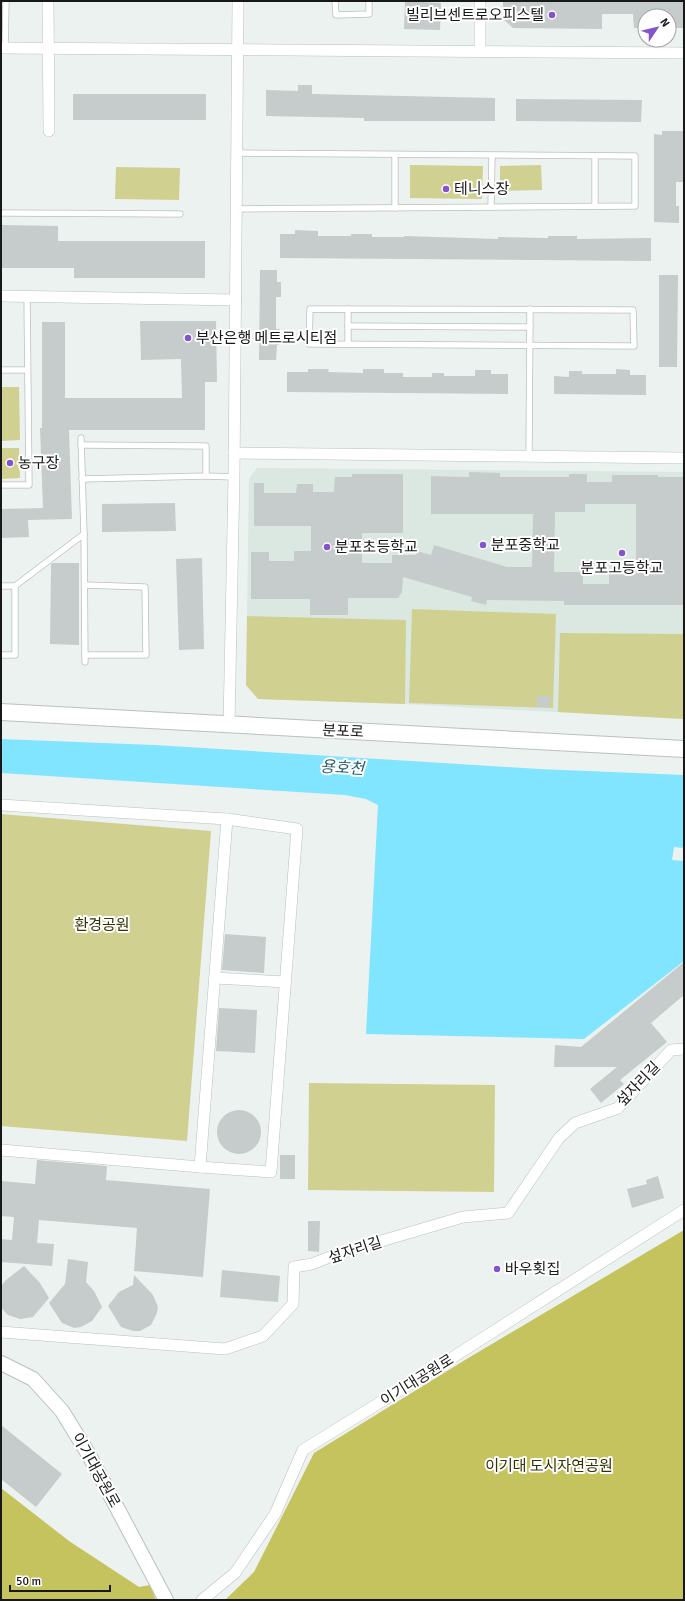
<svg xmlns="http://www.w3.org/2000/svg" width="685" height="1601" font-family="Signika,'Noto Sans KR',sans-serif">
<rect width="100%" height="100%" fill="#ecf2ef"/>
<polygon fill="#dbe8e1" points="257,468 684,472 684,719 405,704 258,699 246,685 249,478"/>
<g fill="#d0d191">
<polygon points="410,165 483,166 482,199 410,198"/>
<polygon points="541,165 542,190 500,191 500,166"/>
<polygon points="116,167 180,168 179,200 115,199"/>
<polygon points="1,387 19,387 20,440 1,441"/>
<polygon points="1,448 19,448 20,478 1,479"/>
<polygon points="412,609 556,614 553,708 409,703"/>
<polygon points="247,616 406,620 405,704 258,699 246,685"/>
<polygon points="560,633 684,634 684,719 558,712"/>
<polygon points="1,814 211,831 187,1141 1,1126"/>
<polygon points="309,1083 495,1085 494,1192 308,1190"/>
</g>
<g fill="#c4c35d">
<polygon points="684,1230 684,1600 225,1600 254,1572 314,1453 465,1360"/>
<polygon points="1,1488 69,1541 139,1587 150,1585 156,1600 1,1600"/>
</g>
<polygon fill="#81e5ff" points="1,739 154,745 539,769 684,775 684,848 674,847 672,860 684,861 684,961 584,1039 366,1034 378,805 366,799 345,795 1,773"/>
<g fill="#c5cccb" fill-rule="evenodd">
<polygon points="405,1 441,3 440,30 404,29"/>
<polygon points="503,1 684,1 684,28 669,28 669,16 645,16 645,28 634,28 633,14 602,14 602,29 513,28 503,19"/>
<polygon points="298,85 312,85 312,94 495,98 495,121 364,121 364,118 266,116 266,90 298,91"/>
<rect x="73" y="94" width="133" height="26"/>
<polygon points="516,99 642,100 641,122 516,121"/>
<polygon points="662,131 683,131 684,182 676,182 676,206 679,206 679,223 654,222 654,134 662,135"/>
<polygon points="1,225 58,226 58,241 205,241 205,278 74,278 74,268 1,268"/>
<polygon points="295,230 318,231 318,236 351,236 351,234 372,234 372,237 404,237 404,236 498,239 498,237 548,238 548,236 577,236 577,239 651,238 651,261 280,258 280,234 295,234"/>
<polygon points="260,270 277,270 277,282 281,282 281,297 276,297 276,329 280,329 279,345 277,345 276,360 259,360"/>
<polygon points="659,275 678,275 677,367 659,367"/>
<polygon points="140,321 216,321 217,382 205,382 205,430 69,430 72,519 28,520 29,537 1,538 1,509 43,508 40,428 42,428 42,322 65,322 65,398 182,398 181,359 141,360"/>
<polygon points="308,369 329,369 328,372 363,373 363,369 384,369 384,373 403,373 403,377 432,377 432,373 444,373 444,376 475,376 475,370 491,370 491,374 508,374 508,394 287,392 287,372 308,372"/>
<polygon points="616,369 630,370 630,375 646,375 646,395 554,394 554,376 569,377 569,371 582,371 582,374 616,374"/>
<path d="M469 472 500 473V477H569V474H587V482H612V475H658V477H684V605H564V601L487 600 486 605 471 601 472 597 403 577 402 592 398 598H348V615H310V599H251V552H269V561H294V551H311V526H254V483H264V493H296L297 484H313V492H334L335 477H352V474H403V533H362V563H392V555H416L417 551 431 555 434 545 507 567H532L533 514H431V476L469 477ZM585 504H636V574H609V584H583V572H554L555 512H585Z"/>
<polygon points="175,503 176,531 102,532 102,504"/>
<polygon points="202,558 204,649 179,650 176,559"/>
<polygon points="53,563 79,563 79,645 50,644 51,564"/>
<rect x="537" y="696" width="13" height="11"/>
<polygon points="225,934 266,937 264,973 222,970"/>
<polygon points="684,962 684,995 651,1023 667,1042 620,1080 624,1084 601,1103 590,1089 617,1067 554,1067 555,1045 581,1047"/>
<polygon points="219,1008 257,1010 255,1053 216,1051"/>
<circle cx="239" cy="1132" r="22"/>
<rect x="280" y="1155" width="15" height="24"/>
<polygon points="37,1160 107,1166 106,1180 210,1189 203,1277 134,1271 137,1228 39,1220 37,1243 54,1244 52,1266 1,1262 1,1239 12,1240 14,1217 1,1216 1,1181 35,1184"/>
<polygon points="658,1176 664,1198 632,1208 627,1189 647,1184 646,1180"/>
<polygon points="308,1221 320,1221 319,1252 308,1251"/>
<polygon points="68,1259 88,1262 86,1282 94,1291 102,1307 92,1321 81,1327 74,1328 62,1323 49,1303 65,1284"/>
<polygon points="24,1266 40,1283 49,1298 33,1317 20,1319 8,1315 3,1310 1,1306 1,1286 6,1280"/>
<polygon points="222,1270 280,1276 278,1302 220,1297"/>
<polygon points="134,1275 153,1295 158,1307 157,1313 151,1325 140,1331 133,1331 121,1327 108,1306 119,1292 133,1285"/>
<polygon points="1,1425 62,1474 36,1507 1,1479"/>
</g>
<g fill="none" stroke-linecap="round" stroke-linejoin="round">
<g stroke="#bac0bd" stroke-width="7">
<g id="service">
<polyline points="335,1 336,15 369,14 369,1"/>
<polyline points="5,48 6,1"/>
<polyline points="395,155 395,208"/>
<polyline points="595,206 595,156"/>
<polyline points="491,207 492,156"/>
<polyline points="236,209 635,206 635,156 237,153"/>
<polyline points="1,213 180,214"/>
<polygon points="310,309 633,310 634,346 309,344"/>
<polyline points="348,326 530,327"/>
<polyline points="348,344 348,309"/>
<polyline points="1,370 27,370"/>
<polyline points="81,438 84,534 85,662"/>
<polyline points="81,445 206,446 206,476 82,479"/>
<polyline points="529,456 530,309"/>
<polyline points="206,476 234,477"/>
<polyline points="1,485 29,485 27,296"/>
<polyline points="85,585 145,587 146,655 85,655"/>
<polyline points="1,586 15,586 15,655 1,655"/>
<polyline points="15,586 84,534"/>
</g>
</g>
<g stroke="#bac0bd" stroke-width="12">
<g id="minor">
<polyline points="48,1 49,131"/>
<polyline points="1,48 684,53"/>
<polyline points="480,52 480,1"/>
<polyline points="1,296 236,300"/>
<polyline points="234,453 684,458"/>
<polyline points="229,724 234,477 238,1"/>
<polyline points="1,805 227,819 200,1167 1,1150"/>
<polyline points="215,978 285,982"/>
<polyline points="200,1167 271,1172 297,829 227,819"/>
<polyline points="1,1332 225,1349 263,1336 293,1304 294,1267 312,1264 337,1254 463,1217 508,1213 559,1138 575,1123 618,1108 671,1050 684,1049"/>
<polyline points="202,1600 235,1573 275,1514 303,1450 447,1361 684,1210"/>
</g>
</g>
<g stroke="#bac0bd" stroke-width="16">
<polyline id="tertiary" points="1,1363 33,1379 62,1411 89,1455 166,1600"/>
</g>
<g stroke="#bac0bd" stroke-width="18">
<polyline id="secondary" points="1,712 684,749"/>
</g>
<use href="#service" stroke="#fff" stroke-width="5.5"/>
<use href="#minor" stroke="#fff" stroke-width="11"/>
<use href="#tertiary" stroke="#fff" stroke-width="14"/>
<use href="#secondary" stroke="#fff" stroke-width="16"/>
</g>
<g fill="#8354cd" stroke="#fff" stroke-width="1.5">
<circle cx="552" cy="15" r="4"/>
<circle cx="446" cy="189" r="4"/>
<circle cx="188" cy="338" r="4"/>
<circle cx="10" cy="463" r="4"/>
<circle cx="483" cy="545" r="4"/>
<circle cx="327" cy="547" r="4"/>
<circle cx="622" cy="553" r="4"/>
<circle cx="497" cy="1269" r="4"/>
</g>
<g text-anchor="middle" stroke-width="4" stroke-linejoin="round" paint-order="stroke">
<g font-size="15" fill="#171817" stroke="#fff" text-anchor="start">
<text x="544" y="20" text-anchor="end">빌리브센트로오피스텔</text>
<text x="454" y="194">테니스장</text>
<text x="196" y="343">부산은행 메트로시티점</text>
<text x="18" y="468">농구장</text>
<text x="491" y="550">분포중학교</text>
<text x="335" y="552">분포초등학교</text>
<text x="622" y="573" text-anchor="middle">분포고등학교</text>
<text x="505" y="1274">바우횟집</text>
</g>
<g font-size="15" fill="#171817" stroke="#fff">
<text transform="translate(343 731) rotate(3)" y="5">분포로</text>
<text transform="translate(638 1084) rotate(-46)" y="5">섶자리길</text>
<text transform="translate(355 1250) rotate(-18)" y="5">섶자리길</text>
<text transform="translate(417 1380) rotate(-32)" y="5">이기대공원로</text>
<text transform="translate(96 1470) rotate(61)" y="5">이기대공원로</text>
</g>
<g font-size="15" fill="#343306" stroke="#fff">
<text x="102" y="930">환경공원</text>
<text x="549" y="1471">이기대 도시자연공원</text>
</g>
<g font-size="16" font-style="italic" fill="#29606e" stroke="#fff">
<text transform="translate(342 767) rotate(3)" y="6">용호천</text>
</g>
</g>
<rect width="685" height="1601" fill="none" stroke="#171817" stroke-width="4"/>
<g transform="translate(657 28) rotate(55)"><circle r="19" fill="#ffffff" stroke="#a2a3a2"/>
<path d="M0-3L7 15L0 10L-7 15Z" fill="#8354cd"/>
<text y="-6" font-size="11" font-weight="bold" text-anchor="middle" fill="#171817">N</text>
</g>
<path d="M10 1585v6h100v-6" fill="none" stroke="#171817" stroke-width="2"/>
<text x="16" y="1585" font-size="12" fill="#171817" stroke="#ffffff" stroke-width="3" paint-order="stroke">50 m</text>
</svg>
